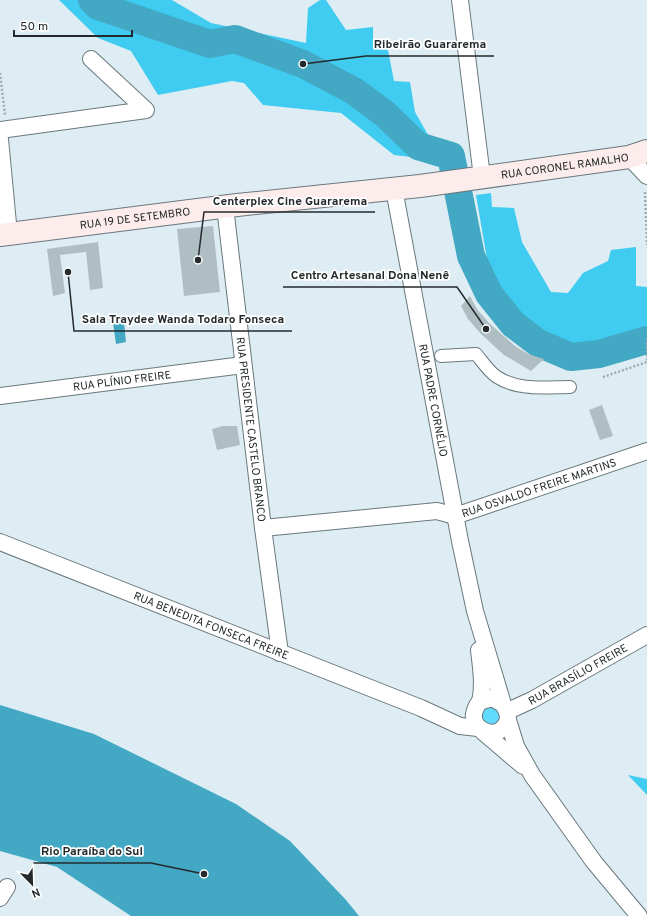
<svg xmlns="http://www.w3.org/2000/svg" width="647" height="916" font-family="Overpass,sans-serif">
<rect width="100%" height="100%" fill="#deedf3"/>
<polygon fill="#62dafc" points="491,706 498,709 501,718 497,724 485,725 481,713 485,708"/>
<g fill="#40cbf0">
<polygon points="59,0 172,0 211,23 306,43 308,8 320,0 326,0 346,30 373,27 373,42 386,40 394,81 410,82 415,112 431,140 412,149 411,157 394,155 341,113 263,105 244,83 232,81 158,95 131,51 98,38"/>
<polygon points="491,193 492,207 514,208 522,242 551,292 568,293 583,273 608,261 611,250 636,247 636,286 647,287 647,331 587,347 549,339 518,315 500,289 487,259 476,195"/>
<polygon points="628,775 647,779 647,795"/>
</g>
<g fill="#42a8c4">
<polygon points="124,322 126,342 116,344 113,323"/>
<polygon points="0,705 94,734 236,804 290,841 346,900 359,916 131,916 57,867 0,851"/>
</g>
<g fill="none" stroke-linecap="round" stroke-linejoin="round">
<polyline stroke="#42a8c4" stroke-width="28" points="92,0 98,6 210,44 235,39 303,64 354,91 385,114 418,146 451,156 471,256 489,294 513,324 538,343 571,357 599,354 647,340"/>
</g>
<g fill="#afbec3">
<polygon points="213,226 220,292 184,296 177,229"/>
<polygon points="98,242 103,288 90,290 86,252 60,255 65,293 53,296 47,249"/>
<polygon points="470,296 477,309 489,323 515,346 528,354 544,359 531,371 504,355 481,334 468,319 461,306"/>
<polygon points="602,405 613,436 600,440 589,410"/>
<polygon points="223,426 237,426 240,445 217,450 212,429"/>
</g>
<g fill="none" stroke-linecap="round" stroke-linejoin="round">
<g stroke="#6a787d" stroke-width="14">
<path id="pedestrian" d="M441 356 476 354C482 361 489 372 497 377 519 391 545 387 570 387"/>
</g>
<g stroke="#6a787d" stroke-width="18">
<g id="minor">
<polyline points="460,0 482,177"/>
<polyline points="0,130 146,110 91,59"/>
<polyline points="0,139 9,234"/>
<polyline points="629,157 647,176"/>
<path id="s1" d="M394 189 460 541 475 611 503 704C507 711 510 717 506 724 496 742 468 729 475 710 476 708 477 704 480 702 483 700 488 700 492 698L503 704"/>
<path id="s2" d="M225 207 263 528 280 653"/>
<path id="s3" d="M0 396 243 365"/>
<path id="s4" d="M263 528 437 511 455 516 647 451"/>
<path id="s5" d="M0 542 421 708 460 726 478 728"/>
<path d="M479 650C481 668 484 685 480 702"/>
<path id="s6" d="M508 711 532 700 647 635"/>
<polyline points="508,720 516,746 532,775 594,862 639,916"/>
<polyline points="483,732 523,766"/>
<polyline points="0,898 7,887"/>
</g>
</g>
<g stroke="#6a787d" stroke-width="24">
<g id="secondary">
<path id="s7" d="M0 235 237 205 420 186 629 157 647 151"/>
</g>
</g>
<g stroke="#9fabb0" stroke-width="2.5" stroke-dasharray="2 2" stroke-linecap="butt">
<polyline points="0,73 5,115"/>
<polyline points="645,192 647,245"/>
<polyline points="603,377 647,362 647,337"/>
</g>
<use href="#pedestrian" stroke="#fff" stroke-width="12"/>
<use href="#minor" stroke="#fff" stroke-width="16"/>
<use href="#secondary" stroke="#fcecec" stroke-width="22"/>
</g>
<g text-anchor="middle" stroke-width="3.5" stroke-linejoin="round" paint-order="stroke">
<g font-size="11" fill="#242a2c" stroke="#fff">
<text dy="4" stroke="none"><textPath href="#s7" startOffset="569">RUA CORONEL RAMALHO</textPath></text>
<text dy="4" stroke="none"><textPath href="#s7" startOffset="136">RUA 19 DE SETEMBRO</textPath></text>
<text dy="4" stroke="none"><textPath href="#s3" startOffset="123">RUA PLÍNIO FREIRE</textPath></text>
<text dy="4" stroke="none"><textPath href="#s1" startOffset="215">RUA PADRE CORNÉLIO</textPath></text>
<text dy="4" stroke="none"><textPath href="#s2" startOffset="224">RUA PRESIDENTE CASTELO BRANCO</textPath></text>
<text dy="4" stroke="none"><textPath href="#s4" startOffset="282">RUA OSVALDO FREIRE MARTINS</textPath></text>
<text dy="4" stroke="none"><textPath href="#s5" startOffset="227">RUA BENEDITA FONSECA FREIRE</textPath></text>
<text dy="4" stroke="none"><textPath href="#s6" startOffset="79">RUA BRASÍLIO FREIRE</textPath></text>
</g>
</g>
<path fill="none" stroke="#242a2c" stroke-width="1.5" d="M303 64L366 56H494M198 260L204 212H375M486 329L457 287H283M68 272L74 331H292M204 874L151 863H33"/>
<g fill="#242a2c" stroke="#fff" stroke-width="1.5">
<circle cx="303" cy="64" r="4"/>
<circle cx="198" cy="260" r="4"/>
<circle cx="486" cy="329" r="4"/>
<circle cx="68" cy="272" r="4"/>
<circle cx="204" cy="874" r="4"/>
</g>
<g font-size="12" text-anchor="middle" font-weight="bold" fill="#242a2c" stroke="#fff" stroke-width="3.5" stroke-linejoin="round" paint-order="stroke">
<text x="430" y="48">Ribeirão Guararema</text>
<text x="290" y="205">Centerplex Cine Guararema</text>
<text x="370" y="279">Centro Artesanal Dona Nenê</text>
<text x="183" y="323">Sala Traydee Wanda Todaro Fonseca</text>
<text x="92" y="855">Rio Paraíba do Sul</text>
</g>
<g transform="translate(32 884) rotate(157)" stroke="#ffffff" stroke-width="3" paint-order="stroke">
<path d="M0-3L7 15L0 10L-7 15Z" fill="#242a2c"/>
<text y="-6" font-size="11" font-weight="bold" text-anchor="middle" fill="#242a2c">N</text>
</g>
<path d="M14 30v6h118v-6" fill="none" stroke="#242a2c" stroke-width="2"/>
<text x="20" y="30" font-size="12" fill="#242a2c" stroke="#ffffff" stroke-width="3" paint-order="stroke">50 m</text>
</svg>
